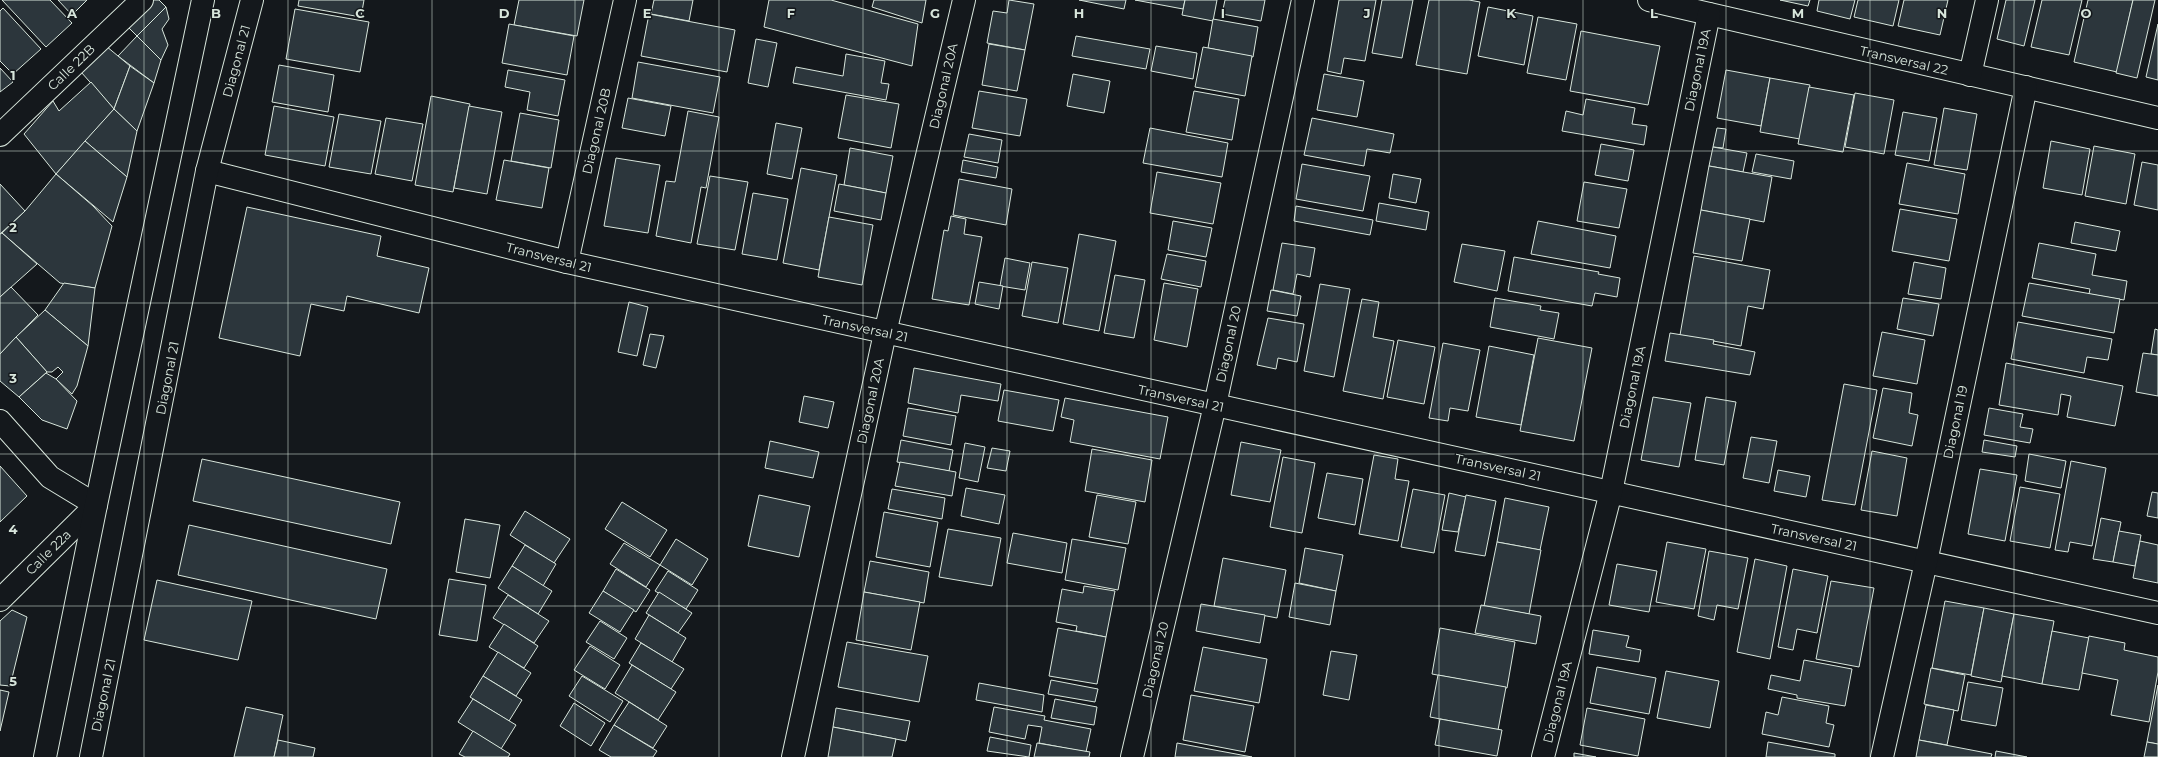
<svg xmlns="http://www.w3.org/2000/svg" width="2158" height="757" font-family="Montserrat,sans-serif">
<rect width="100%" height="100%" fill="#14181c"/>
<g fill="#2c363c" stroke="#d8e6dc">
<polygon points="2,0 50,0 72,23 46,47"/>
<polygon points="58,0 87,0 72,15"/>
<polygon points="149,0 159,0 166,7 137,36 123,22"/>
<polygon points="299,0 364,0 361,17 298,6"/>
<polygon points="519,0 584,0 577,36 514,25"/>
<polygon points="654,0 693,0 689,21 651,14"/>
<polygon points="769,0 831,0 918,24 912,66 764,27"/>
<polygon points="874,0 926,0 922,23 872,7"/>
<polygon points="1009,0 1034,4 1025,50 987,43 993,11 1007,13"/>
<polygon points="1079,0 1126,0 1124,9"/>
<polygon points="1135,0 1185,0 1183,9"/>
<polygon points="1185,0 1217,0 1213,21 1182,15"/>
<polygon points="1225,0 1265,0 1261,21 1222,14"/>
<polygon points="1339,0 1376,0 1365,61 1344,58 1341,74 1327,71"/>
<polygon points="1382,0 1413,0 1402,58 1372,53"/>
<polygon points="1429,0 1469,0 1480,2 1467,74 1416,65"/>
<polygon points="1780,0 1810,0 1808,6"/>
<polygon points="1819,0 1855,0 1850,19 1817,11"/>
<polygon points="1858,0 1899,0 1893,26 1854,17"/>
<polygon points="1904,0 1948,0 1940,35 1898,26"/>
<polygon points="2006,0 2035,0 2024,46 1997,39"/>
<polygon points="2042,0 2082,0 2069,55 2031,47"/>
<polygon points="2088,0 2133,0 2117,72 2074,62"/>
<polygon points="2133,0 2155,0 2137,78 2116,73"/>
<polygon points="166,7 169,19 162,29 168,45 161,60 137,36"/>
<polygon points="1488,7 1533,16 1524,65 1478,56"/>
<polygon points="3,8 41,49 13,74 0,61 0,11"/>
<polygon points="295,9 369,22 360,72 286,59"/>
<polygon points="649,14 735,30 727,72 641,56"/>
<polygon points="1538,17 1577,24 1566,80 1527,73"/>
<polygon points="1213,19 1258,27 1253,57 1208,48"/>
<polygon points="509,24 574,36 567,75 502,63"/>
<polygon points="2158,24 2158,80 2146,77"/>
<polygon points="1581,31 1660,46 1648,105 1570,91"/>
<polygon points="137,36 161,60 154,83 118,56"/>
<polygon points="1076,36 1150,49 1146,69 1072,56"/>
<polygon points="756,39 777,43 768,87 748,83"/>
<polygon points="989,44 1025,50 1017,91 982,85"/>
<polygon points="106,46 130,66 114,109 81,72"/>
<polygon points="1156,46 1197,53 1193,79 1151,71"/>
<polygon points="1203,47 1252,56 1245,96 1195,87"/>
<polygon points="846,54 885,61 881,83 889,84 886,100 793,83 796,67 843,76"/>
<polygon points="638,62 720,77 713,113 632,98"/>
<polygon points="279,65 334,75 328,112 272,102"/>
<polygon points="130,66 154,83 137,131 114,109"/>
<polygon points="0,68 13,82 0,92"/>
<polygon points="508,70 565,80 558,116 527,110 530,92 505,87"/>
<polygon points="1726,70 1770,78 1761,126 1717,118"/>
<polygon points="1073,74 1110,81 1104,113 1067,106"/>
<polygon points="1324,74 1364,81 1357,117 1317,110"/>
<polygon points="1770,78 1810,85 1800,139 1760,132"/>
<polygon points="91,82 114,109 56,174 24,134 53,101 59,111"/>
<polygon points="1809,87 1854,95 1843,152 1798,144"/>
<polygon points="979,91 1027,99 1020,136 972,128"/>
<polygon points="1194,91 1239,99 1232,140 1186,132"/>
<polygon points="1855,93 1894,100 1884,154 1845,147"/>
<polygon points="846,95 899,104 891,148 838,138"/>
<polygon points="431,96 470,104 453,192 415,185"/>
<polygon points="628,98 671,106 665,136 622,128"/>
<polygon points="1586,99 1635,108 1632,124 1647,126 1644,145 1562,131 1566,111 1583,115"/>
<polygon points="274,106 334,117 325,166 265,155"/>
<polygon points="469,106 502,112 487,194 454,188"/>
<polygon points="1944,108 1977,114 1967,170 1934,165"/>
<polygon points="114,109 137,131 127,177 85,141"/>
<polygon points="688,111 719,117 706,188 701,187 691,243 656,236 666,181 675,182"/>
<polygon points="1903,112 1937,118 1929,161 1895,155"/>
<polygon points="520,113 559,120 551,168 511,161"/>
<polygon points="339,114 381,121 371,174 329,167"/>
<polygon points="386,118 423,124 412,181 375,174"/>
<polygon points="1312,118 1394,134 1390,153 1367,149 1364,166 1304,155"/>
<polygon points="776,123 802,128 792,179 767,174"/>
<polygon points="1150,128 1228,143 1222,177 1143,163"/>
<polygon points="1717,128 1726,129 1723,148 1713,147"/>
<polygon points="969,134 1002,140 998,163 964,157"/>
<polygon points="85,141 127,177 113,222 56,174"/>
<polygon points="2051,141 2090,149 2082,195 2043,188"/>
<polygon points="1601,144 1634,150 1628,181 1595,175"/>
<polygon points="2094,146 2135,154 2126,204 2085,196"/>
<polygon points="1713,147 1747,153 1743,172 1709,166"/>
<polygon points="850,148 893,156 886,193 844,185"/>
<polygon points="1756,154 1794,161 1791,179 1752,172"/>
<polygon points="616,158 660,165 648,233 604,226"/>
<polygon points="504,160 549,168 542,208 496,200"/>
<polygon points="963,160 998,167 996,178 961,172"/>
<polygon points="2142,162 2158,165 2158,210 2134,205"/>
<polygon points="1907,163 1965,174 1958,214 1899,204"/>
<polygon points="1302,164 1370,176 1363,211 1296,199"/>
<polygon points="1709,166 1772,177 1764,222 1701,210"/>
<polygon points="801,168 837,175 819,270 783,263"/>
<polygon points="1157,172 1221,183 1213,224 1150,213"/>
<polygon points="56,174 93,206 112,226 95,288 60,283 2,233 25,211"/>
<polygon points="1393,174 1421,179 1416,203 1389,198"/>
<polygon points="710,176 748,182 735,250 697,244"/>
<polygon points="959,179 1012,189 1006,225 953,215"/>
<polygon points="1584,182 1627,189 1619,228 1577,221"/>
<polygon points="0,184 25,211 0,234"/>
<polygon points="839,184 886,193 881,220 834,211"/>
<polygon points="753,193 788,199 777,260 742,254"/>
<polygon points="1379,203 1429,212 1426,230 1376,221"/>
<polygon points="1296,206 1373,220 1370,235 1294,221"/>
<polygon points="247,207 381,236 377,256 429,268 419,313 347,296 344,311 311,304 300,356 219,338"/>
<polygon points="1900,209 1957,219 1949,261 1892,251"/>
<polygon points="1701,210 1750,219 1742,261 1693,253"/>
<polygon points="951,216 966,219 964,234 982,237 969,305 932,299 944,230 948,231"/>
<polygon points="829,217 873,225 862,285 818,277"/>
<polygon points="1173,221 1212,228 1206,257 1168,250"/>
<polygon points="1538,221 1616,236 1610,268 1531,254"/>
<polygon points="2075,222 2120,231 2116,251 2071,243"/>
<polygon points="2,233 37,264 0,297 0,234"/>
<polygon points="1079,234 1116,241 1099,331 1063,324"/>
<polygon points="1282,243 1315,248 1310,277 1297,274 1293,294 1273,290"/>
<polygon points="2039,243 2096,254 2092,275 2127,281 2124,300 2089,294 2090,289 2032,278"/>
<polygon points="1462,244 1505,251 1497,291 1454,282"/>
<polygon points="1167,254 1206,261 1201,287 1161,279"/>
<polygon points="1694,256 1770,270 1763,309 1748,306 1741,346 1680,335"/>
<polygon points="1514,257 1599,272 1598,274 1620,278 1617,297 1595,293 1592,306 1508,291"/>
<polygon points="1005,258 1030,263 1025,290 1000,286"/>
<polygon points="1032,262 1068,268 1058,323 1022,316"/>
<polygon points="1914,262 1946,268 1941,299 1908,294"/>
<polygon points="1115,275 1145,280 1134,338 1104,333"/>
<polygon points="979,282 1003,286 999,309 975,304"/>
<polygon points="64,283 95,288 88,346 45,310"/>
<polygon points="1164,283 1198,289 1187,347 1154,340"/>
<polygon points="2029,283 2120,299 2114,333 2022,316"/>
<polygon points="1320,284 1350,289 1334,377 1304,371"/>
<polygon points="11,287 38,315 0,354 0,297"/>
<polygon points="1271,290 1301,296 1297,316 1267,311"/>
<polygon points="1495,298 1541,306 1540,310 1559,313 1554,339 1490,327"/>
<polygon points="1903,298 1939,304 1933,336 1897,329"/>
<polygon points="1362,299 1379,302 1373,337 1394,341 1383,399 1343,391"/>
<polygon points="629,302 648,307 637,356 618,352"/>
<polygon points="45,310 88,346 77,386 72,394 56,379 63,372 58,367 52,372 47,372 16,337"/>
<polygon points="1268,318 1304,324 1297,362 1278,358 1276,369 1257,365"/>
<polygon points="2018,322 2112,339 2108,360 2087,357 2084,373 2011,359"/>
<polygon points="2155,329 2158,330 2158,355 2151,354"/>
<polygon points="1882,332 1925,340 1917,384 1873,376"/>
<polygon points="1670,333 1714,340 1713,344 1755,352 1750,375 1665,361"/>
<polygon points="650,334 664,336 656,368 643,365"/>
<polygon points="16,337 47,372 19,397 0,381 0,354"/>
<polygon points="1538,338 1592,348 1574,441 1520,431"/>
<polygon points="1398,340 1435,347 1424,404 1387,397"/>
<polygon points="1443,343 1480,350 1468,411 1450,408 1448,421 1429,418"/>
<polygon points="1489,346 1534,355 1521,425 1476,417"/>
<polygon points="2143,353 2158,355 2158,396 2136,392"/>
<polygon points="2006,363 2123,386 2115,426 2067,417 2071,396 2061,394 2058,415 1999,405"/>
<polygon points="914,368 1001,384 998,401 961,395 958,413 908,403"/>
<polygon points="46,373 56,379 77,401 67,429 42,420 19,397"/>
<polygon points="1844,384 1877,390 1855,505 1822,500"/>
<polygon points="1883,388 1912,393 1909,413 1918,415 1912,446 1873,438"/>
<polygon points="1004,390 1059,400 1053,431 998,421"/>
<polygon points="804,396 834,402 828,428 799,422"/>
<polygon points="1653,397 1691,403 1679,467 1641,460"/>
<polygon points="1706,397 1736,402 1724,465 1695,460"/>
<polygon points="1065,398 1168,417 1160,459 1070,442 1074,420 1061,417"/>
<polygon points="908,408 956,416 951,445 903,436"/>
<polygon points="1989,408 2023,414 2020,427 2033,429 2030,443 1984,435"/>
<polygon points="1751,437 1777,441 1769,483 1743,478"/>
<polygon points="901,440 953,450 949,471 897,462"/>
<polygon points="1984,440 2017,446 2015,457 1982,452"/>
<polygon points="770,441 819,452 813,478 765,468"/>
<polygon points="1241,442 1281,450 1270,502 1231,495"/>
<polygon points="965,443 985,447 978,482 959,478"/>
<polygon points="992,448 1010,451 1006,471 987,468"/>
<polygon points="1092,449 1152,460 1145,502 1085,491"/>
<polygon points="1872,451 1907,458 1897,516 1861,510"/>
<polygon points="2029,454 2066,461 2061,488 2025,481"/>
<polygon points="1374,455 1398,459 1395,479 1409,481 1398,541 1359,534"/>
<polygon points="1283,457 1315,463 1302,533 1270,527"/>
<polygon points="202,459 400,502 391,544 193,501"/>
<polygon points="2071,461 2106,468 2092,546 2070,542 2068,552 2055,550"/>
<polygon points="900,462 956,472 952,496 895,486"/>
<polygon points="0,466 27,496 0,522"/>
<polygon points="1980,469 2017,475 2005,541 1968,534"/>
<polygon points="1778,470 1810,476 1806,497 1774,491"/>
<polygon points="1327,473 1363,479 1355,525 1318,518"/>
<polygon points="2020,487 2060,494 2050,548 2010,541"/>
<polygon points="966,488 1005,495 999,524 961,516"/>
<polygon points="892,489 945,498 942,519 888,509"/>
<polygon points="1413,489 1445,495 1434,553 1401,547"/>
<polygon points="2152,492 2158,493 2158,518 2147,516"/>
<polygon points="1449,493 1466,497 1458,532 1442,530"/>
<polygon points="759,495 810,506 799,557 748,546"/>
<polygon points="1097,495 1136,502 1128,544 1089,537"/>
<polygon points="1466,495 1496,501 1485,556 1455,551"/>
<polygon points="1505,498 1549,507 1540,550 1497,542"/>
<polygon points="622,502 667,530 650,557 605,529"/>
<polygon points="525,511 570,539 554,563 510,535"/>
<polygon points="884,512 938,522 930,567 876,557"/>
<polygon points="2101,518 2121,522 2113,562 2093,559"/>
<polygon points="465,519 500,525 490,578 456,572"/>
<polygon points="189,525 387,569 376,619 178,575"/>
<polygon points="948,529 1001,538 992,586 939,577"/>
<polygon points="2119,531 2141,535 2135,566 2113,562"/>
<polygon points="1013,533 1067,543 1062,573 1007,563"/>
<polygon points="676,539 708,559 692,585 660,565"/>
<polygon points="1072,539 1126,548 1118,590 1065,580"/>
<polygon points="2140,541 2158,545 2158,583 2133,578"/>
<polygon points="1497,542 1541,550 1529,614 1484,606"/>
<polygon points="1667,542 1706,549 1694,609 1656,602"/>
<polygon points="624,543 660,565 646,587 610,564"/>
<polygon points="525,545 556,564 543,586 512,566"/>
<polygon points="1305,548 1343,555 1336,591 1299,583"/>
<polygon points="1709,551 1748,558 1738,609 1717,605 1714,620 1698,616"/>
<polygon points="1223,558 1286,570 1277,618 1214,606"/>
<polygon points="1755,559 1787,566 1770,659 1737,652"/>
<polygon points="870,561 929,572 924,603 864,592"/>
<polygon points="1617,564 1657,571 1649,612 1609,605"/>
<polygon points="512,566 552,591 538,614 498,588"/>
<polygon points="616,569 650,590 636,612 603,591"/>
<polygon points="1793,569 1828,576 1817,633 1797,629 1793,650 1778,647"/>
<polygon points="668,571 698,590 686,609 655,591"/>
<polygon points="449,579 486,585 477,641 439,635"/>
<polygon points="157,580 252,601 238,660 144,640"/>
<polygon points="1831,581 1874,588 1859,667 1816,659"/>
<polygon points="1295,583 1336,591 1330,625 1289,617"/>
<polygon points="1084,586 1115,591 1106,637 1076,631 1077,626 1056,622 1062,589 1083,593"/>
<polygon points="603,591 634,610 620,632 589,613"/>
<polygon points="659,592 692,613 678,633 646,613"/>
<polygon points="864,592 920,602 911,650 856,640"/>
<polygon points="508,595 549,621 534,643 493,618"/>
<polygon points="1945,601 1984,608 1971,675 1932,668"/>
<polygon points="1201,604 1265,615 1260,643 1196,631"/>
<polygon points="1481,605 1541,616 1536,644 1475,633"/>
<polygon points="1984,608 2014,614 2001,682 1971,676"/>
<polygon points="12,610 27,617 10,686 0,685 0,621"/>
<polygon points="2014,614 2054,621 2042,684 2002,676"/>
<polygon points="649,615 686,638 672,662 635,639"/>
<polygon points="600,621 627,638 614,659 586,642"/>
<polygon points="504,624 538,646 524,668 489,647"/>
<polygon points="1058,628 1106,637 1097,684 1049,676"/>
<polygon points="1440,628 1515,642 1507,688 1432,674"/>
<polygon points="1593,630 1629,636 1626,647 1641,650 1639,662 1589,654"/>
<polygon points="2052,631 2089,638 2079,690 2042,684"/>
<polygon points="2089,636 2125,643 2124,650 2158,657 2158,672 2149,722 2111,715 2118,680 2082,673"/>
<polygon points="847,642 928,656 919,702 838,687"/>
<polygon points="641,643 684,669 671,689 629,663"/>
<polygon points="590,646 620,665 605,689 574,670"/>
<polygon points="1203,647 1267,659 1259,703 1194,691"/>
<polygon points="1331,651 1357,655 1349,700 1323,695"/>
<polygon points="498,652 531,673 516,696 483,676"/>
<polygon points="1804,660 1852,669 1845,706 1797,698 1797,695 1768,689 1771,675 1800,681"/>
<polygon points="632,665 676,692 658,720 615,693"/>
<polygon points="1597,667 1656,678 1649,714 1590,703"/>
<polygon points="1931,668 1965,675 1958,711 1924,704"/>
<polygon points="1666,671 1719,681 1710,728 1657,718"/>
<polygon points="1438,675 1506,687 1498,730 1430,717"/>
<polygon points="483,676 522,700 509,721 470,697"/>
<polygon points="582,676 623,701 610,722 569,696"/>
<polygon points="1051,680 1098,689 1095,702 1048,694"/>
<polygon points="1968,682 2003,688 1996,726 1961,720"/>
<polygon points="979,683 1044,695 1042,712 976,700"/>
<polygon points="2158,685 2158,744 2147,742"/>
<polygon points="0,690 9,692 0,731"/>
<polygon points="1191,695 1254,706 1245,752 1183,740"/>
<polygon points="1782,697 1829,706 1826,723 1834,725 1829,747 1762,734 1766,712 1778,715"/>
<polygon points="473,699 516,725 501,749 458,722"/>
<polygon points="1055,699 1097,707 1094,725 1051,718"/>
<polygon points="629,702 667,726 653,748 614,725"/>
<polygon points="574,703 605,723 591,746 560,726"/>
<polygon points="1926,705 1954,710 1947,745 1919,740"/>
<polygon points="246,707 283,715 274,757 234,757"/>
<polygon points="994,707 1045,716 1044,720 1091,729 1086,752 1039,743 1042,727 1028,725 1025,739 989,732"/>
<polygon points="836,708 910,721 906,741 833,727"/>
<polygon points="1587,708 1645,719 1638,756 1580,745"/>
<polygon points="1440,719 1502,730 1497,756 1435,745"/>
<polygon points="614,725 657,751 653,757 611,757 599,750"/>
<polygon points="833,727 896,739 892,757 828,757"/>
<polygon points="473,731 510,754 508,757 465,757 459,754"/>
<polygon points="990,737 1031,745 1029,757 987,751"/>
<polygon points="278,740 315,748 313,757 274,757"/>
<polygon points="1919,740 1992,754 1991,757 1916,757"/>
<polygon points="1768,742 1835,754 1835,757 1766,757"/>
<polygon points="2147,742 2158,744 2158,757 2144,757"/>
<polygon points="1037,743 1090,752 1089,757 1034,757"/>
<polygon points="1177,743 1252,757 1175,757"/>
<polygon points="1996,751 2027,757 1995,757"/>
<polygon points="1574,753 1596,757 1574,757"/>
</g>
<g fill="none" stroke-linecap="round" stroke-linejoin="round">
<g stroke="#d8e6dc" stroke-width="24">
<g id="minor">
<polyline points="1649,0 2158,118"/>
<polyline points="1970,75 1987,0"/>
<polyline points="0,135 142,0"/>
<polyline points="207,171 567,262 2158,613"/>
<polyline points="567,262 625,0"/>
<polyline points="0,421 50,477 96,505 0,600"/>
<polyline points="793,757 885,333 964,0"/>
<polyline points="1132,757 1215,405 1303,0"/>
<polyline points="1543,757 1611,492 1709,14"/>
<polyline points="1882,757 1926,562 2026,87"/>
</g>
</g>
<g stroke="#d8e6dc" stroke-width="24">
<g id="trunk">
<polyline points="45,757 96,505 203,0"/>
<polyline points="91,757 207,171 252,0"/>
</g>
</g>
<use href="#minor" stroke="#14181c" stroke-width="22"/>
<use href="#trunk" stroke="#14181c" stroke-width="22"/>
</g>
<path fill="none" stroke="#d8e6dc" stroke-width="1" stroke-opacity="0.55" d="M144 0V757M288 0V757M432 0V757M575 0V757M719 0V757M863 0V757M1007 0V757M1151 0V757M1295 0V757M1439 0V757M1583 0V757M1726 0V757M1870 0V757M2014 0V757M0 151H2158M0 303H2158M0 454H2158M0 606H2158"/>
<g text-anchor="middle" stroke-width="3" stroke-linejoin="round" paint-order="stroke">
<g font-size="13" fill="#d8e6dc" stroke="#14181c">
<text transform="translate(1904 60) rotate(13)" y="5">Transversal 22</text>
<text transform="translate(236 61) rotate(-75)" y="5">Diagonal 21</text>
<text transform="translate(71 67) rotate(-44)" y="5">Calle 22B</text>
<text transform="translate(1697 70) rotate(-78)" y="5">Diagonal 19A</text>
<text transform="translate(943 86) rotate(-77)" y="5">Diagonal 20A</text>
<text transform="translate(596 131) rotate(-77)" y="5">Diagonal 20B</text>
<text transform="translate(549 257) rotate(14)" y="5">Transversal 21</text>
<text transform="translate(865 328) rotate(12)" y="5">Transversal 21</text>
<text transform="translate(1228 344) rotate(-78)" y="5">Diagonal 20</text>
<text transform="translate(167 378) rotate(-79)" y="5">Diagonal 21</text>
<text transform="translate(1632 387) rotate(-78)" y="5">Diagonal 19A</text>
<text transform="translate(1181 398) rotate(12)" y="5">Transversal 21</text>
<text transform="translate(870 401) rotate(-78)" y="5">Diagonal 20A</text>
<text transform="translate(1955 422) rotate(-78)" y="5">Diagonal 19</text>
<text transform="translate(1498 467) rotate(12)" y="5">Transversal 21</text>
<text transform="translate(1814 537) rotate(12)" y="5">Transversal 21</text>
<text transform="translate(48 552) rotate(-45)" y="5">Calle 22a</text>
<text transform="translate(1155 660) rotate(-77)" y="5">Diagonal 20</text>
<text transform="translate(103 695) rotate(-78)" y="5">Diagonal 21</text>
<text transform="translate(1557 702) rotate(-76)" y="5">Diagonal 19A</text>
</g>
</g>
<g font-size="13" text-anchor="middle" font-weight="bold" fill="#d8e6dc" stroke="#14181c" stroke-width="3" stroke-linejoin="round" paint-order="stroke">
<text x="72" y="18">A</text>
<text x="216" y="18">B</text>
<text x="360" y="18">C</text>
<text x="504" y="18">D</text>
<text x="647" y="18">E</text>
<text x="791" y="18">F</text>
<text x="935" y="18">G</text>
<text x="1079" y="18">H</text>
<text x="1223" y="18">I</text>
<text x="1367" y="18">J</text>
<text x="1511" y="18">K</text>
<text x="1654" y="18">L</text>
<text x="1798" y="18">M</text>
<text x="1942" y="18">N</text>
<text x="2086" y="18">O</text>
<text x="13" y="80">1</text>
<text x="13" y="232">2</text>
<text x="13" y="383">3</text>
<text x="13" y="534">4</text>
<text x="13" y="686">5</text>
</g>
</svg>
